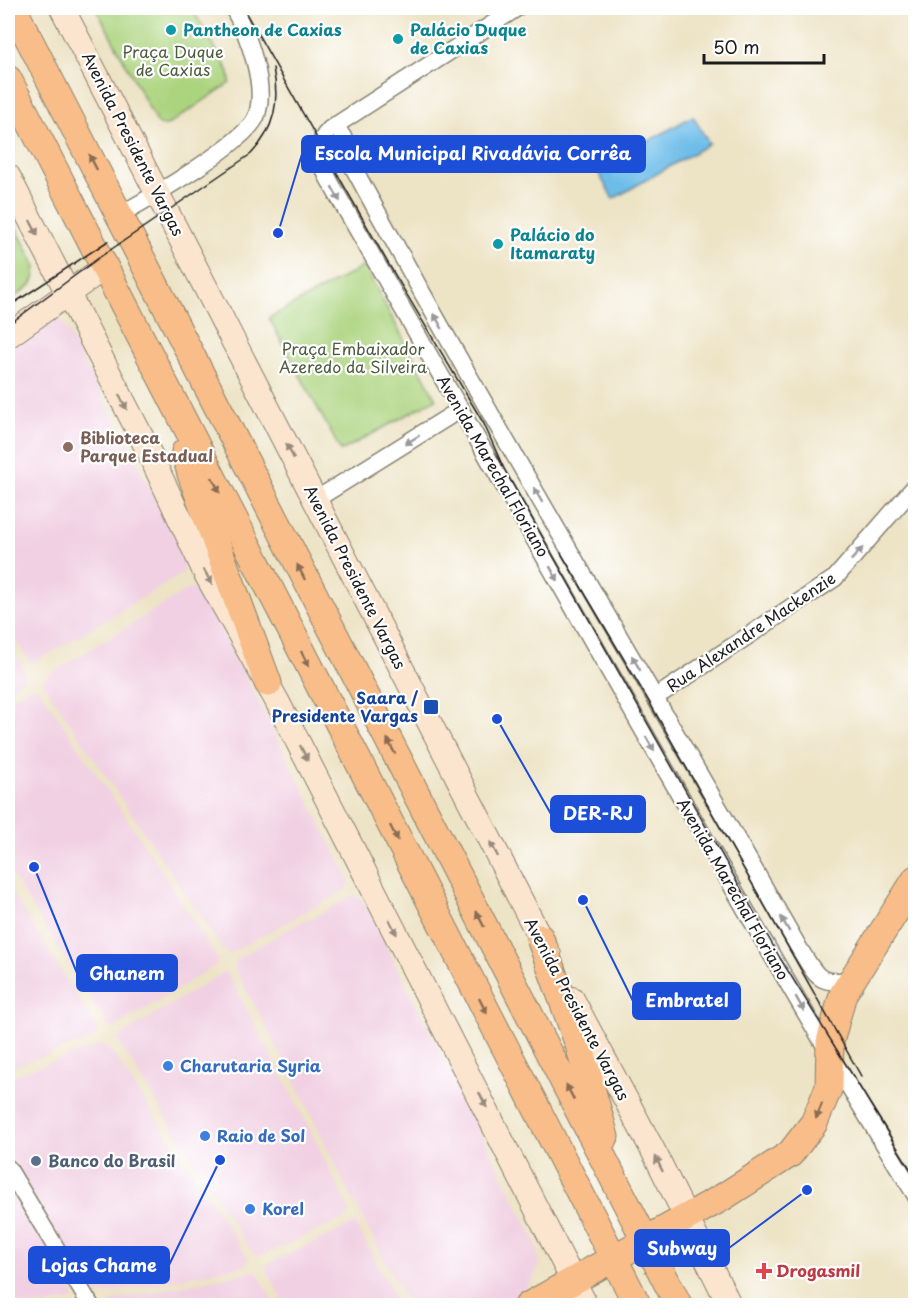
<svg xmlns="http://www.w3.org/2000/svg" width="923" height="1313" font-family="'Playpen Sans',sans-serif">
<rect width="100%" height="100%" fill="#fff"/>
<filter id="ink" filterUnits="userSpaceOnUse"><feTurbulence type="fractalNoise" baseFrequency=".0167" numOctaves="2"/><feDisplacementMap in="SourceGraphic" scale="12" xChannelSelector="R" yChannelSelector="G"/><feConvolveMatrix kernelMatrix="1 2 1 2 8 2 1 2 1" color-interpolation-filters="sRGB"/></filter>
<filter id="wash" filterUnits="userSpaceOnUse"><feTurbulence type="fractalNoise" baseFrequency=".008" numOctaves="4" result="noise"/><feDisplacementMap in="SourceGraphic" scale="24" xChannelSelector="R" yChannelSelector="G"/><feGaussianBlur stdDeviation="1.35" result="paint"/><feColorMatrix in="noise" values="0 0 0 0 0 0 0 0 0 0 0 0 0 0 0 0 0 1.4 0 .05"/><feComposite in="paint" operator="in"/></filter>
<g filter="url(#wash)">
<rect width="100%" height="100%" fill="#ede3c5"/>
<g fill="#f1d0e3">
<polygon points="58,314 127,443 184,555 185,562 182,573 177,577 35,662 29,661 8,629 8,342"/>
<polygon points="193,589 201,591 204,595 350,882 347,889 229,954 224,951 43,683 44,678 187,590"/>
<polygon points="8,642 22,664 25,676 24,679 8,690"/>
<polygon points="30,687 34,687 39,689 160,868 218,960 216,965 114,1028 109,1027 8,869 8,702"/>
<polygon points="8,887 98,1030 96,1036 93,1039 8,1068"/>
<polygon points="352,896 361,898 368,910 537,1244 539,1266 531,1282 522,1291 497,1305 408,1305 345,1185 295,1081 234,967 237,959 301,922 311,919"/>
<polygon points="224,972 228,974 297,1104 350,1211 348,1217 260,1256 252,1253 228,1216 118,1041 120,1036"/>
<polygon points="102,1045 109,1048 190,1169 248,1258 246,1265 105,1294 94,1293 90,1290 8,1154 8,1077"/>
<polygon points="8,1179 75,1295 71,1300 47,1305 8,1305"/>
<polygon points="355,1223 399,1305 285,1305 266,1269 268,1264"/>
<polygon points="255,1271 257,1272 275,1305 107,1305 115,1300 133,1296"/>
</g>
<g fill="#acd47f" stroke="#64784e" stroke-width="1.5">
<polygon points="96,8 192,8 229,72 230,83 169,124 163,126 157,123"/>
<polygon points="8,211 36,267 34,279 31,285 8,302"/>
<polygon points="364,266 436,399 341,451 269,318"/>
</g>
<polygon fill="#6ebde9" stroke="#456c82" stroke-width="1.5" points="693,116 709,144 613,199 597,170"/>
</g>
<g filter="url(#ink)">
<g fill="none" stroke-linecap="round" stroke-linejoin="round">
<g stroke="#848070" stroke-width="19">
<g id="street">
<path d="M517 8 330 129C310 148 323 169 334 189 445 381 554 575 664 767 746 911 828 1055 916 1196"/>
<path d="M335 125 353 152 347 156C491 423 649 683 799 948 816 975 818 988 854 978"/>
<path d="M119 215C148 199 244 144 256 117 268 87 248 34 233 8"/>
<polyline points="315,500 461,409"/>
<polyline points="656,697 835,578 916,485"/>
<polyline points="8,1168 91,1306"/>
</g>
</g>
<g stroke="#848070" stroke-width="26">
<g id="secondary">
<polyline points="62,8 549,955"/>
<polyline points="8,176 145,444 206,574 277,701 586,1306"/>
<polyline points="8,336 105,267"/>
<polyline points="572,999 657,1158 730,1306"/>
</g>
</g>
<g stroke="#848070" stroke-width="29">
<g id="primary">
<polyline points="13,8 679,1306"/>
<polyline points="8,79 638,1306"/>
<polyline points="185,452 191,474 268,683"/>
<polyline points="540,938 579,1045 605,1137"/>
<polyline points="528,1306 723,1197 790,1154 814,1123 829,1087 830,1042 843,994 916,879"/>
</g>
</g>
<use href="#street" stroke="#fff" stroke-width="16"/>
<use href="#secondary" stroke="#fce5cf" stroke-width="24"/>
<use href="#primary" stroke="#f8bd88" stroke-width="27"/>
<g stroke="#1c1c1c" stroke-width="1.5">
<polyline points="243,8 388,263 484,424 504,469 780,958 916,1178"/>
<polyline points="8,307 108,241"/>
<path d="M8 325 100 257 251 154C275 129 280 101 273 68"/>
<polyline points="561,553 651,705 861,1076"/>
</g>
</g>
<defs><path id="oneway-solid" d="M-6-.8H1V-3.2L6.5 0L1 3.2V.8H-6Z" transform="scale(1.5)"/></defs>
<g fill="#8a6c52">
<use href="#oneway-solid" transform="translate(93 162) rotate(-117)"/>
<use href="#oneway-solid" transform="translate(216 485) rotate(63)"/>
<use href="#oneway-solid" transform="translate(301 572) rotate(-117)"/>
<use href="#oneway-solid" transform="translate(305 659) rotate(63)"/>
<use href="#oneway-solid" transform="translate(391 746) rotate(-117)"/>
<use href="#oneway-solid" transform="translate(394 833) rotate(63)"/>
<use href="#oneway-solid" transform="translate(480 919) rotate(-117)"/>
<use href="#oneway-solid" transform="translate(483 1006) rotate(63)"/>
<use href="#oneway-solid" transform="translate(570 1092) rotate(-117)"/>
<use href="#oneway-solid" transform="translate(819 1111) rotate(112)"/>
</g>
<g fill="#999">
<use href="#oneway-solid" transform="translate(336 194) rotate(61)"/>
<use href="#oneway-solid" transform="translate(438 321) rotate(-119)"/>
<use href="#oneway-solid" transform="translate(412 440) rotate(148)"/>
<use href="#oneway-solid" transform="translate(538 495) rotate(-120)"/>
<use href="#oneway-solid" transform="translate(857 554) rotate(-47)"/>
<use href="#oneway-solid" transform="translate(554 574) rotate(61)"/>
<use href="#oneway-solid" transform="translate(636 663) rotate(-120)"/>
<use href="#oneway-solid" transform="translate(650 744) rotate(60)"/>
<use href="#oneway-solid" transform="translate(785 924) rotate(-120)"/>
<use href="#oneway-solid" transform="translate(800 1004) rotate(60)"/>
</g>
<g fill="#978b7e">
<use href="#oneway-solid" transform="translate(34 228) rotate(63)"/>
<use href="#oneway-solid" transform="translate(123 402) rotate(63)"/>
<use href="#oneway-solid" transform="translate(290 451) rotate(-117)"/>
<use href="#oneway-solid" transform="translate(208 577) rotate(61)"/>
<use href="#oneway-solid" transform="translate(304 753) rotate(63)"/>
<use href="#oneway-solid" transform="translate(494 849) rotate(-117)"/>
<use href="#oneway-solid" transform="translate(393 927) rotate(63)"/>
<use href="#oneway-solid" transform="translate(483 1100) rotate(63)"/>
<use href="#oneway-solid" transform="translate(659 1164) rotate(-116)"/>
</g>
</g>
<g fill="#0f9aa8" stroke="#fff" stroke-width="2">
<circle cx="171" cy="30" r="6"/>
<circle cx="398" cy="39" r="6"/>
<circle cx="498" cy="244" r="6"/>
</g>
<circle fill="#8d6e63" stroke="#fff" stroke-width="2" cx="68" cy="447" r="6"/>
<rect fill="#1a4fb4" stroke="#fff" stroke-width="2" x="423" y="699" width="16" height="16" rx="3"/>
<g fill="#3f7fe0" stroke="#fff" stroke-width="2">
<circle cx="168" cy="1066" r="6"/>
<circle cx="205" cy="1136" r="6"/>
<circle cx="250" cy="1209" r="6"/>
</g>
<circle fill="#5c6f8a" stroke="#fff" stroke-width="2" cx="36" cy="1161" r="6"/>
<path fill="#e0444e" stroke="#fff" stroke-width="2" d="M761 1262h6v6h6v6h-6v6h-6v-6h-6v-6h6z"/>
<g text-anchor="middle" stroke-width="4.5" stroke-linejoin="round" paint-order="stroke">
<g font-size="16" font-weight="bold" fill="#0d838f" stroke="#fff" text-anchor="start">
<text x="183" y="36">Pantheon de Caxias</text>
<text x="410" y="36">Palácio Duque<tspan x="410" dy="18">de Caxias</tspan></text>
<text x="510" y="241">Palácio do<tspan x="510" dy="18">Itamaraty</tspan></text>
</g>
<g font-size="16" fill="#4e5c3f" stroke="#fff">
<text x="173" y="58">Praça Duque<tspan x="173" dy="18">de Caxias</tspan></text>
<text x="353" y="355">Praça Embaixador<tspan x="353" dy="18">Azeredo da Silveira</tspan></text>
</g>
<g font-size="16" fill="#1c1c1c" stroke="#fff">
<text transform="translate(133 144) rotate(63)" y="6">Avenida Presidente Vargas</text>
<text transform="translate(493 466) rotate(60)" y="6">Avenida Marechal Floriano</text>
<text transform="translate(355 577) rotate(63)" y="6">Avenida Presidente Vargas</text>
<text transform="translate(751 632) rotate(-34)" y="6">Rua Alexandre Mackenzie</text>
<text transform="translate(733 889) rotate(60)" y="6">Avenida Marechal Floriano</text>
<text transform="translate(577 1009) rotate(62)" y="6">Avenida Presidente Vargas</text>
</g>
<g font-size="16" font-weight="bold" fill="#785e54" stroke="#fff" text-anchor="start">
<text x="80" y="444">Biblioteca<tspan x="80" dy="18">Parque Estadual</tspan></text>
</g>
<g font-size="16" font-weight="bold" fill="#164399" stroke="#fff" text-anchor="end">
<text x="418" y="704">Saara /<tspan x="418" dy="18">Presidente Vargas</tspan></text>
</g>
<g font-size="16" font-weight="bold" fill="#366cbe" stroke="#fff" text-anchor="start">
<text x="180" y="1072">Charutaria Syria</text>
<text x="217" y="1142">Raio de Sol</text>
<text x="262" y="1215">Korel</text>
</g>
<g font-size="16" font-weight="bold" fill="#4e5e75" stroke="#fff" text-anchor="start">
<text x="48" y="1167">Banco do Brasil</text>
</g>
<g font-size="16" font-weight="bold" fill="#be3a42" stroke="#fff" text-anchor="start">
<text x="776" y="1277">Drogasmil</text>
</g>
</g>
<path fill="none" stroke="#1d4ed8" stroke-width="2" d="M278 233L302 154M497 719L551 814M34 867L77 973M583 900L633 1001M807 1190L729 1248M220 1160L169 1265"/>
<g fill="#1d4ed8" stroke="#fff" stroke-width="2">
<circle cx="278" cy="233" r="6"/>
<circle cx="497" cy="719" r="6"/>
<circle cx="34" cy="867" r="6"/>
<circle cx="583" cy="900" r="6"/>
<circle cx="807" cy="1190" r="6"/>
<circle cx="220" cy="1160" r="6"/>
</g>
<g fill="#1d4ed8" stroke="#1d4ed8" stroke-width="2">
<rect x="302" y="136" width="343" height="36" rx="6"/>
<rect x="551" y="796" width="94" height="36" rx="6"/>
<rect x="77" y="955" width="100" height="36" rx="6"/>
<rect x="633" y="983" width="107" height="36" rx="6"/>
<rect x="635" y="1230" width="94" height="36" rx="6"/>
<rect x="29" y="1247" width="140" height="36" rx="6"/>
</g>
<g font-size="18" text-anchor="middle" font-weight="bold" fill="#fff">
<text x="473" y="160">Escola Municipal Rivadávia Corrêa</text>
<text x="598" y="820">DER-RJ</text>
<text x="127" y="980">Ghanem</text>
<text x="687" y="1007">Embratel</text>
<text x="682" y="1255">Subway</text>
<text x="99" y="1272">Lojas Chame</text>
</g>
<rect width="923" height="1313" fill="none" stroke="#fff" stroke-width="30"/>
<path d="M704 54v9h120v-9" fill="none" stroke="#1c1c1c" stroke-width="3"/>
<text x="713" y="54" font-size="18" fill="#1c1c1c" stroke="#ffffff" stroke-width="4.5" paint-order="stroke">50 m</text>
</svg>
